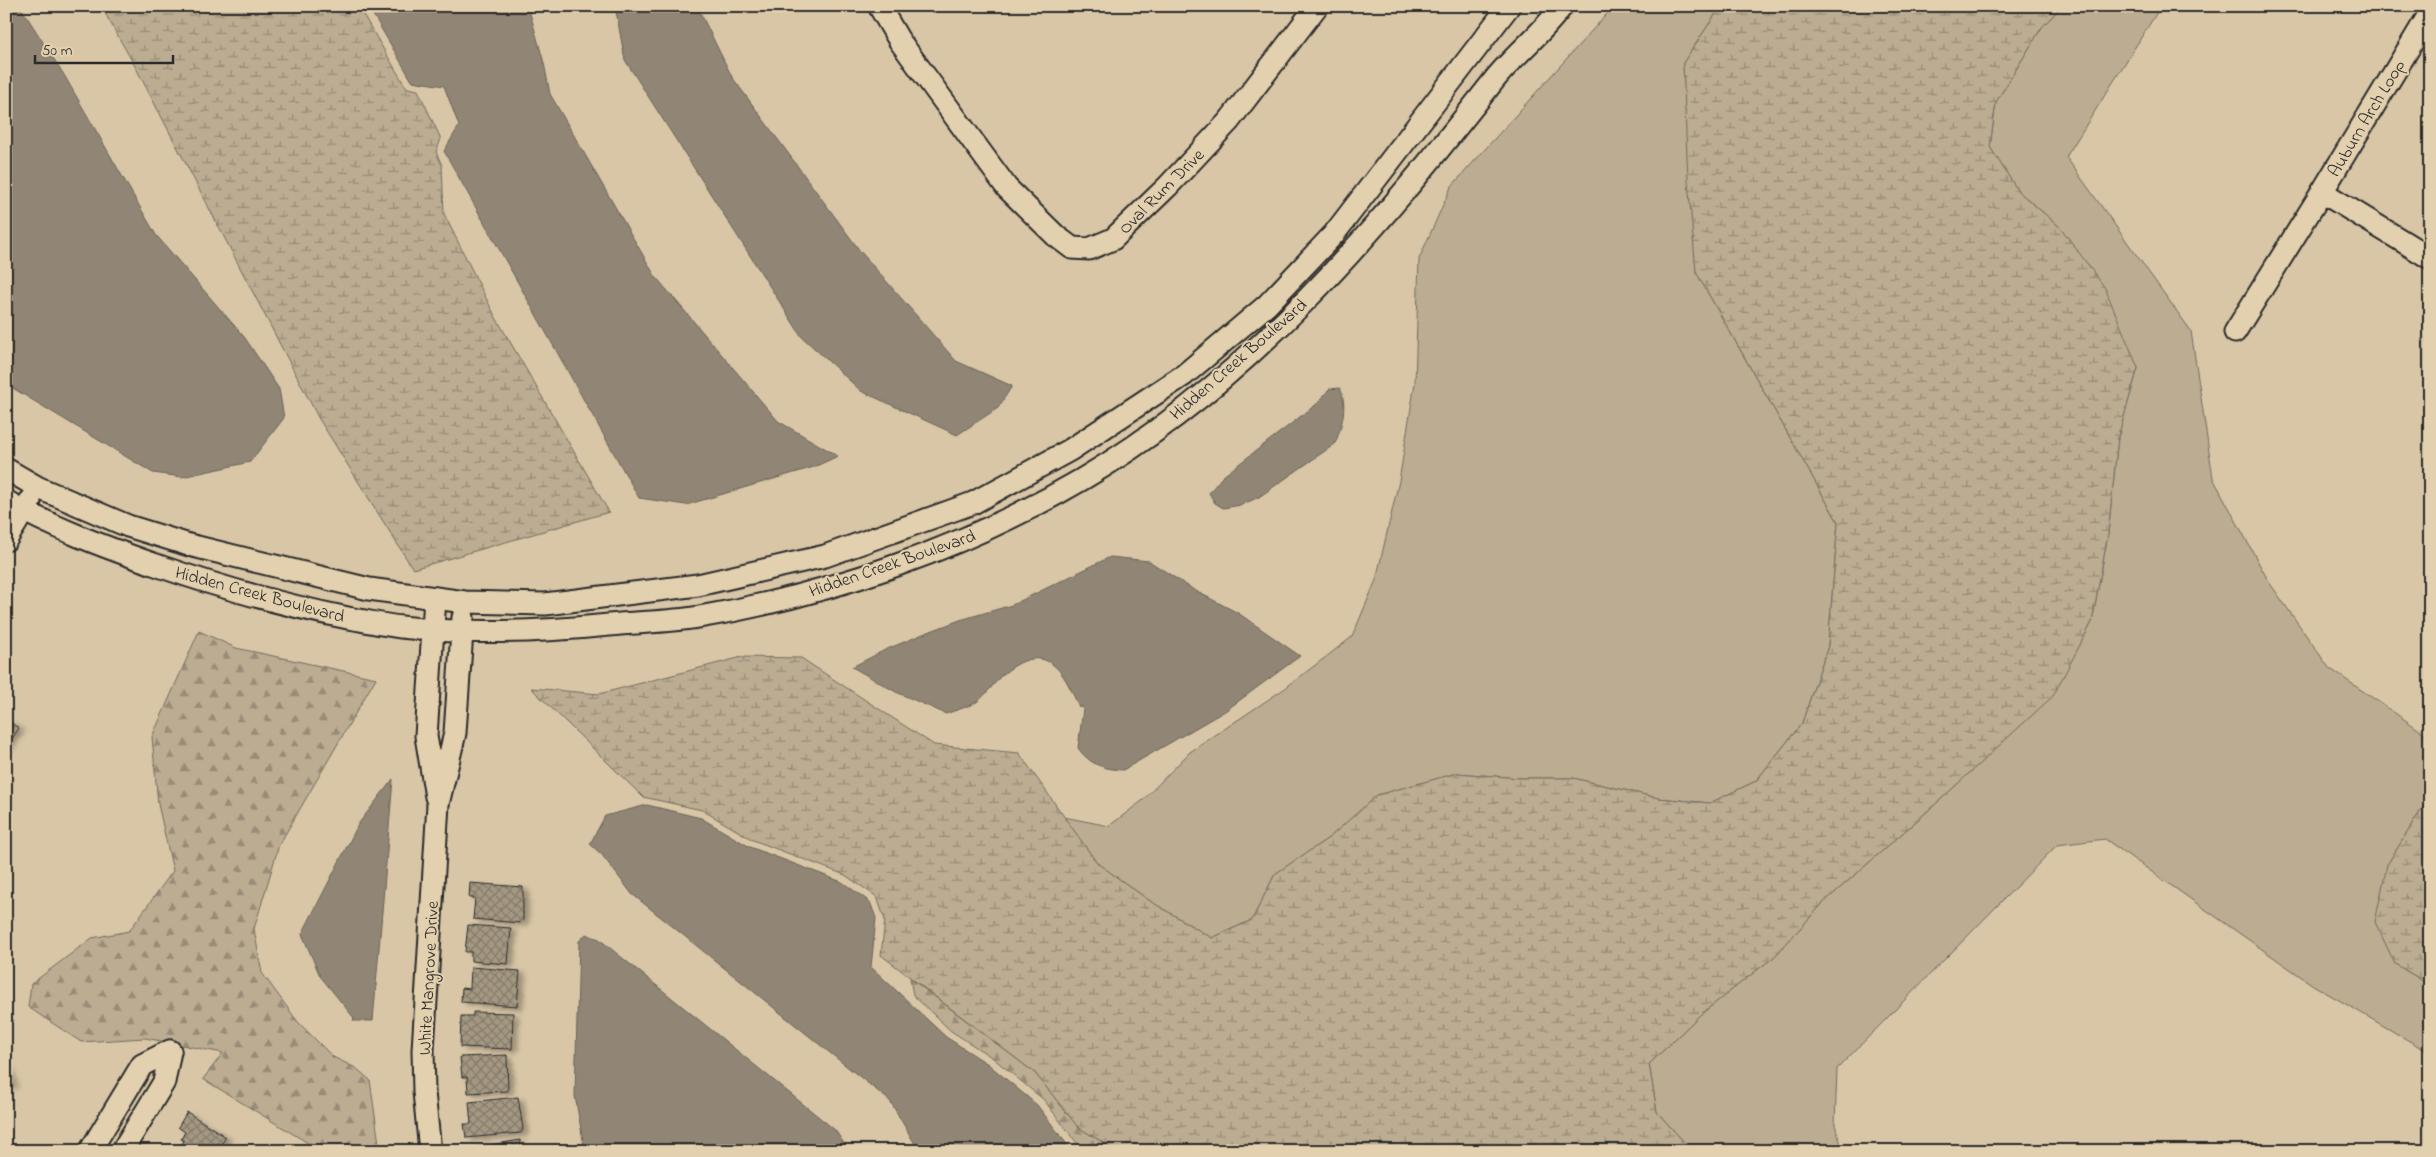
<svg xmlns="http://www.w3.org/2000/svg" width="2436" height="1157" font-family="'Indie Flower',sans-serif">
<defs>
<pattern id="forest-firs" width="22" height="20" patternUnits="userSpaceOnUse" patternTransform="scale(1.25)"><rect width="22" height="20" fill="#bbac92"/><path d="M5 1l3.5 6h-7zM16 11l3.5 6h-7z" fill="#988c77"/></pattern>
<pattern id="wetland-marsh" width="20" height="14" patternUnits="userSpaceOnUse" patternTransform="scale(1.25)"><rect width="20" height="14" fill="#bbac92"/><path d="M1 5h8M5 5V1M11 12h8M15 12V8" fill="none" stroke="#988c77"/></pattern>
<pattern id="building-cross-hatch" width="8" height="8" patternUnits="userSpaceOnUse" patternTransform="scale(1.25)"><rect width="8" height="8" fill="#a49882"/><path d="M0 0l8 8M0 8l8-8" fill="none" stroke="#867c6b"/></pattern>
<filter id="shadow"><feDropShadow dx="5.5" dy="3" stdDeviation="2.5" flood-color="#0004"/></filter>
</defs>
<rect width="100%" height="100%" fill="#d8c6a6"/>
<filter id="ink" filterUnits="userSpaceOnUse"><feTurbulence type="fractalNoise" baseFrequency=".02" numOctaves="2"/><feDisplacementMap in="SourceGraphic" scale="10" xChannelSelector="R" yChannelSelector="G"/><feConvolveMatrix kernelMatrix="1 2 1 2 8 2 1 2 1" color-interpolation-filters="sRGB"/></filter>
<g filter="url(#ink)">
<g fill="#bbac92" stroke="#736c5e">
<polygon points="1614,6 1721,6 1683,63 1696,272 1838,522 1828,646 1802,723 1756,781 1710,803 1658,798 1573,778 1519,778 1457,773 1378,795 1330,837 1275,874 1252,920 1212,938 1150,901 1097,863 1064,817 1109,826 1142,801 1190,752 1284,689 1352,637 1376,580 1399,481 1415,383 1419,259 1451,187"/>
<polygon points="2062,6 2161,6 2066,157 2191,331 2213,478 2269,582 2329,668 2430,737 2430,796 2387,865 2395,964 2430,985 2430,1053 2313,985 2105,839 2057,845 1837,1069 1835,1125 1843,1151 1692,1151 1657,1112 1649,1064 1701,1014 1775,956 1823,903 1939,801 2052,696 2092,622 2108,534 2118,437 2138,368 2061,228 2018,191 1990,147 1996,102 2042,27"/>
</g>
<g fill="url(#forest-firs)" stroke="#736c5e">
<polygon points="199,631 236,648 376,678 279,845 254,929 262,973 298,1022 333,1057 356,1068 370,1080 380,1151 321,1151 203,1079 223,1053 145,1038 81,1042 28,1007 31,984 92,938 129,931 173,871 158,804 152,737"/>
<polygon points="910,978 1035,1073 1078,1127 1117,1151 1083,1151 1044,1100 993,1058 951,1031 913,995"/>
</g>
<g fill="url(#wetland-marsh)" stroke="#736c5e">
<polygon points="101,6 358,6 404,84 408,88 418,90 441,139 436,152 442,165 444,214 495,316 609,512 413,569 319,419 136,68"/>
<polygon points="1721,6 2062,6 2042,27 1996,102 1990,147 2018,191 2061,228 2105,288 2138,368 2118,437 2108,534 2092,622 2053,696 1939,801 1823,903 1775,956 1701,1014 1649,1064 1657,1112 1692,1151 1117,1151 1078,1127 1035,1073 881,955 885,920 877,897 845,875 753,840 702,810 643,797 531,688 599,694 742,657 801,658 934,745 1019,753 1097,863 1150,901 1212,938 1252,920 1275,874 1330,837 1377,795 1457,773 1519,778 1573,778 1658,798 1710,803 1756,781 1802,723 1828,646 1838,522 1696,272 1688,180 1683,63"/>
<polygon points="2430,796 2430,985 2395,964 2375,922 2387,865"/>
</g>
<g fill="#918674" stroke="#686257">
<polygon points="6,6 20,6 64,75 156,235 245,338 279,389 284,418 250,462 182,477 153,473 6,384"/>
<polygon points="368,6 528,6 544,63 550,94 655,276 778,421 838,456 814,467 686,505 639,498 444,151 459,126 444,86 412,81"/>
<polygon points="615,6 697,6 732,77 860,251 956,361 1012,386 998,408 957,435 861,391 802,337 625,60"/>
<path d="M1340 388C1348 406 1342 425 1335 444L1259 497 1241 505 1223 508 1215 503 1209 493 1222 477 1318 403 1329 389Z"/>
<path d="M1110 557 1149 561 1194 590 1238 613 1300 656 1225 711 1123 770C1104 769 1090 765 1078 748L1083 709 1082 706 1079 708C1063 668 1045 639 1002 675 994 683 987 694 978 701 970 707 955 710 946 714L896 692 852 667 885 650 923 634 960 620 1012 605Z"/>
<polygon points="393,779 373,1021 353,1021 354,1018 320,976 302,934 359,823"/>
<polygon points="647,805 701,818 750,847 842,882 870,902 876,918 871,967 946,1037 988,1064 1037,1105 1072,1151 919,1151 890,1101 632,894 602,855 590,844 605,816"/>
<polygon points="586,934 599,939 835,1130 849,1151 585,1151 575,1096 579,941"/>
</g>
<g fill="url(#building-cross-hatch)" stroke="#2b2b2b" filter="url(#shadow)">
<polygon points="6,720 19,728 6,748"/>
<polygon points="470,883 523,887 523,920 520,923 473,919 475,898 469,898"/>
<polygon points="468,925 511,928 508,964 471,961 471,952 465,952"/>
<polygon points="471,967 520,971 517,1006 461,1002 462,988 470,989"/>
<polygon points="473,1012 513,1013 512,1049 460,1047 461,1016 473,1016"/>
<polygon points="507,1055 508,1091 468,1093 467,1077 462,1077 460,1057"/>
<polygon points="7,1064 12,1084 6,1086 6,1064"/>
<polygon points="518,1097 523,1129 521,1133 466,1138 464,1124 471,1124 469,1102"/>
<polygon points="187,1112 226,1137 217,1151 178,1150 184,1141 181,1139 185,1132 178,1127"/>
<polygon points="520,1140 522,1151 474,1151 473,1148"/>
</g>
<g fill="none" stroke-linecap="round" stroke-linejoin="round">
<g stroke="#2b2b2b" stroke-width="25">
<g id="street">
<polyline points="879,6 899,40 1007,188 1056,236 1072,248 1089,249 1113,239 1168,186 1229,121 1317,6"/>
<polyline points="2430,13 2322,192 2430,258"/>
<polyline points="2235,332 2322,192"/>
<polyline points="6,469 39,488 128,526 189,545 369,589 465,602 545,604 698,585 825,556 973,503 1070,450 1184,375 1267,305 1334,234 1509,6"/>
<path d="M6 501C53 528 105 547 156 565 219 587 283 605 348 618 366 621 384 625 401 627 471 635 540 632 609 625 639 622 670 622 699 617 829 595 967 547 1081 480 1251 380 1375 232 1495 79 1516 53 1543 33 1562 6"/>
<polyline points="6,540 30,501"/>
<polyline points="435,598 426,736 436,797"/>
<polyline points="90,1151 142,1065 170,1051"/>
<polyline points="122,1151 164,1082 170,1051"/>
<polyline points="430,1151 424,1092 423,1050 438,804 455,733 463,617"/>
</g>
</g>
<use href="#street" stroke="#e3d0ae" stroke-width="21"/>
</g>
</g>
<g text-anchor="middle" stroke-width="4" stroke-linejoin="round" paint-order="stroke">
<g font-size="18" fill="#2b2b2b" stroke="#e3d0ae">
<text transform="translate(2366 118) rotate(-59)" y="6">Auburn Arch Loop</text>
<text transform="translate(1161 191) rotate(-45)" y="6">Oval Rum Drive</text>
<text transform="translate(1238 359) rotate(-41)" y="6">Hidden Creek Boulevard</text>
<text transform="translate(892 563) rotate(-19)" y="6">Hidden Creek Boulevard</text>
<text transform="translate(260 594) rotate(15)" y="6">Hidden Creek Boulevard</text>
<text transform="translate(428 978) rotate(-87)" y="6">White Mangrove Drive</text>
</g>
</g>
<rect width="2436" height="1157" fill="none" stroke="#e3d0ae" stroke-width="25"/>
<rect x="12" y="12" width="2411" height="1132" fill="none" stroke="#2b2b2b" stroke-width="2" filter="url(#ink)"/>
<path d="M35 55v8h138v-8" fill="none" stroke="#2b2b2b" stroke-width="2.5"/>
<text x="42" y="55" font-size="15" fill="#2b2b2b" stroke="#e3d0ae" stroke-width="4" paint-order="stroke">50 m</text>
</svg>
